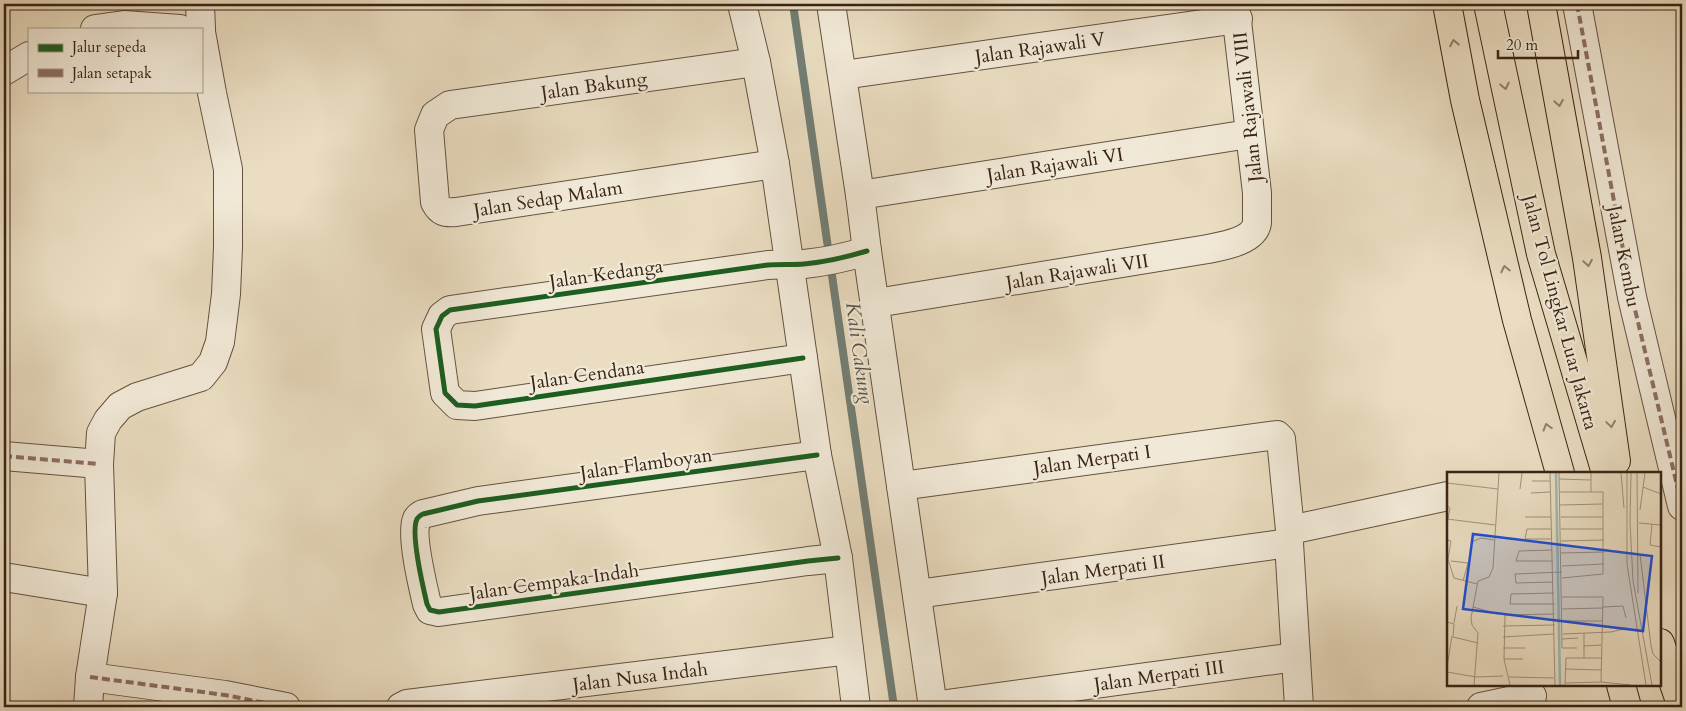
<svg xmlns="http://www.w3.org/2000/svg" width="1686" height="711" font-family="Cardo,serif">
<rect width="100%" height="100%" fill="#eaddc1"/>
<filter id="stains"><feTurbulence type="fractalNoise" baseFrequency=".004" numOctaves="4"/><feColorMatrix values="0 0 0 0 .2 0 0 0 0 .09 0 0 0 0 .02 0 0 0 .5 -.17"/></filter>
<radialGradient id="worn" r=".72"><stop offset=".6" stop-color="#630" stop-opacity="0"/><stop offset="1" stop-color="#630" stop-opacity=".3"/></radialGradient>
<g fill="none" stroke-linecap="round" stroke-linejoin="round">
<polyline stroke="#727e75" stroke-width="8" points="793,4 894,707"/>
<g stroke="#645240" stroke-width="30">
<g id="minor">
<polyline points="200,4 201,29"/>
<polyline points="742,4 756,62 775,164 817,455 838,558 856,707"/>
<polyline points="831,4 860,195 867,251 933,707"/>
<polyline points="1577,4 1632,297 1682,506"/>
<polyline points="95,29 124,25 180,29"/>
<path d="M756 62 450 105 435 115 429 130 435 202C440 212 445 213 456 212L775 164"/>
<polyline points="4,71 29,56"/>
<polyline points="843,75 1238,19"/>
<polyline points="860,195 1249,134"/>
<path d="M876 303 1208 249C1223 246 1254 241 1257 223V193L1235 4"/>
<path d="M803 358 475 406 457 405 445 393 436 329 442 316 450 310 768 265C780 264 793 265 804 264 825 262 847 257 867 251"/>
<path d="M817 455 478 501 423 514C422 514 417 518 417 519 410 533 423 587 427 604L430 610 439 612 808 561 838 558"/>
<polyline points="4,456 99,464"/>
<polyline points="901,486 1277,435 1281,439 1290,530 1289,543 1299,707"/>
<polyline points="1290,530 1448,496"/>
<polyline points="4,577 103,593"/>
<polyline points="917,594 1289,543"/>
<polyline points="90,677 225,695 286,707"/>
<polyline points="932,706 1296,657"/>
<polyline points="88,707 90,677 103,593 99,464 101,433 108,420 120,406 137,397 201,377 213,362 220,342 226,294 228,247 228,169 212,93 201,32"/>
<polyline points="401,707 407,704 849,650"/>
<polyline points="1481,707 1532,696"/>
</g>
</g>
<g stroke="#382315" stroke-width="30">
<g id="highway">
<polyline points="1447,4 1465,100 1517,320 1560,473"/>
<polyline points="1488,4 1541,254 1606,473"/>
<polyline points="1541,4 1587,258 1616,461"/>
<polyline points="1660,643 1682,707"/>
<polyline points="1621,685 1627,707"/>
</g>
</g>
<use href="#minor" stroke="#f1e9d7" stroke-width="28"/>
<use href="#highway" stroke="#eaddc1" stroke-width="28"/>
<g stroke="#8d6e63" stroke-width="4" stroke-dasharray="8 4" stroke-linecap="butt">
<polyline points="1577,4 1632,297 1682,506"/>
<polyline points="4,456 99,464"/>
<polyline points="90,677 225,695 286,707"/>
</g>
<g stroke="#f1e9d7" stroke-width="8">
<g id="cycleway">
<path d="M803 358 475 406 457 405 445 393 436 329 442 316 450 310 768 265C780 264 793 265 804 264 825 262 847 257 867 251"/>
<path d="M817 455 478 501 423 514C422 514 417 518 417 519 410 533 423 587 427 604L430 610 439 612 808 561 838 558"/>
</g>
</g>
<use href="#cycleway" stroke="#1b5e20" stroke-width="5"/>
</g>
<defs><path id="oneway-chevron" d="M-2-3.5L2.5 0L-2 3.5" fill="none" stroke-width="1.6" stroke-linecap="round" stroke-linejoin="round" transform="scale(1.25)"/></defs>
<g stroke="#91806b">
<use href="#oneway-chevron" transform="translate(1454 43) rotate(-101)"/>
<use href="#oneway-chevron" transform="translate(1505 86) rotate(78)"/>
<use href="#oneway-chevron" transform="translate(1559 103) rotate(80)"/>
<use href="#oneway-chevron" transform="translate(1588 263) rotate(81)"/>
<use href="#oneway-chevron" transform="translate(1505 269) rotate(-103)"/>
<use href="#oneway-chevron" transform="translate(1611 424) rotate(82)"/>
<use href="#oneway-chevron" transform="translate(1547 427) rotate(-106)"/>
</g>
<g text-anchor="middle" stroke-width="4.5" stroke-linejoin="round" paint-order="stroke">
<g font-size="19" fill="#382315" stroke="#f1e9d7">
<text transform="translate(1040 47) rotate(-8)" y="7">Jalan Rajawali V</text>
<text transform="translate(594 85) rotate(-8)" y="7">Jalan Bakung</text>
<text transform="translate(1247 107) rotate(-96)" y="7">Jalan Rajawali VIII</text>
<text transform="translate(1055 164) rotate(-9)" y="7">Jalan Rajawali VI</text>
<text transform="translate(548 198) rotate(-9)" y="7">Jalan Sedap Malam</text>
<text transform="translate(1625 256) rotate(79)" y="7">Jalan Kembu</text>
<text transform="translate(1077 271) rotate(-9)" y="7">Jalan Rajawali VII</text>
<text transform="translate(606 273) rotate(-8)" y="7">Jalan Kedanga</text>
<text transform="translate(1561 312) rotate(75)" y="7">Jalan Tol Lingkar Luar Jakarta</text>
<text transform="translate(587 374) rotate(-8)" y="7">Jalan Cendana</text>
<text transform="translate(1092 459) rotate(-8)" y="7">Jalan Merpati I</text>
<text transform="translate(646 463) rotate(-8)" y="7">Jalan Flamboyan</text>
<text transform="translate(1103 569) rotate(-8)" y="7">Jalan Merpati II</text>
<text transform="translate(554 581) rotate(-8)" y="7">Jalan Cempaka Indah</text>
<text transform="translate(1159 675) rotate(-8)" y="7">Jalan Merpati III</text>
<text transform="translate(640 676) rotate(-7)" y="7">Jalan Nusa Indah</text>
</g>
<g font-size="20" font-style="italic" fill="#555145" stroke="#f1e9d7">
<text transform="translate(860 353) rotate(82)" y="7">Kali Cakung</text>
</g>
</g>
<g transform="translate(1447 472)">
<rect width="214" height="214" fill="#eaddc1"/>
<path fill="none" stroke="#98bbb5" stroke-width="2.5" d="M109 1 113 213"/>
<path fill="none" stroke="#a3937c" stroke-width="1" d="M103 1 108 213M112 1 115 176H130M174 1 177 36M180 1V92L199 213M184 1 183 50 186 109 205 213M190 1 191 121M112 7 144 8M85 9H103M0 11 51 17M196 15 214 22M73 17 75 1M112 20H156V102L115 106M144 20V1M84 21 103 20M0 33 3 36 1 47M113 33 155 32M193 38 198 1M78 45H104M114 45H156M0 47 48 53M192 51 214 53M205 52 203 73 214 75M104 57H80L78 67H104M114 57H156M0 68 4 69 1 87 7 106 30 112M114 69 157 68M25 70 34 66 47 68M105 78 72 79 69 89H106M114 81 157 80M193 82 204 174 206 182 214 190M4 89 21 91 16 109M115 94 157 92M106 110 69 111 68 102 115 100M107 121 64 122 63 132H108M115 125H156L154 210M26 135 51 142M156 135 176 134 179 146M115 137 156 136M116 149H155M0 150 7 152 6 165 31 171M7 151 10 134M56 154 108 153M137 161V186M116 162 164 160 180 156M56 165 107 162M115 167 131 166M137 174 154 173M56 176H78M57 187H76M0 195 5 164M118 197 154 198M0 200 29 205 56 204M62 205 107 206M119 211 154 210 184 213M27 213 31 161 25 153 24 146 31 109 42 105 46 96 52 1M63 213 57 187 58 143 107 142M118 213 119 186H154"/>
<path fill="#1d4ed8" fill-opacity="0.15" stroke="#1d4ed8" stroke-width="2.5" d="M26 62 205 84 196 159 16 137Z"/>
<rect width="214" height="214" fill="none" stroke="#382315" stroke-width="2.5"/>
</g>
<rect width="1686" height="711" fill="none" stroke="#eaddc1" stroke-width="20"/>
<rect x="5" y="5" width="1676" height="701" fill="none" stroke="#382315" stroke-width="2.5"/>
<rect x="10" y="10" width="1666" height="691" fill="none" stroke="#382315"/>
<rect x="28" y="28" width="175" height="65" fill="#f1e9d7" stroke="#a79a89"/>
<rect x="38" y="44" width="25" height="8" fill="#1b5e20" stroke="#a79a89"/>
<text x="72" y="52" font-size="15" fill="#382315">Jalur sepeda</text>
<rect x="38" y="69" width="25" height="8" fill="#8d6e63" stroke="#a79a89"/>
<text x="72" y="78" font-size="15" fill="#382315">Jalan setapak</text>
<path d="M1498 50v8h80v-8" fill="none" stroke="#382315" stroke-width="2.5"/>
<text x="1506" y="50" font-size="15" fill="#382315" stroke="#f1e9d7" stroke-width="4" paint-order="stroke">20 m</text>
<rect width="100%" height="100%" filter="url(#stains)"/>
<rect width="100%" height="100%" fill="url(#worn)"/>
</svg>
